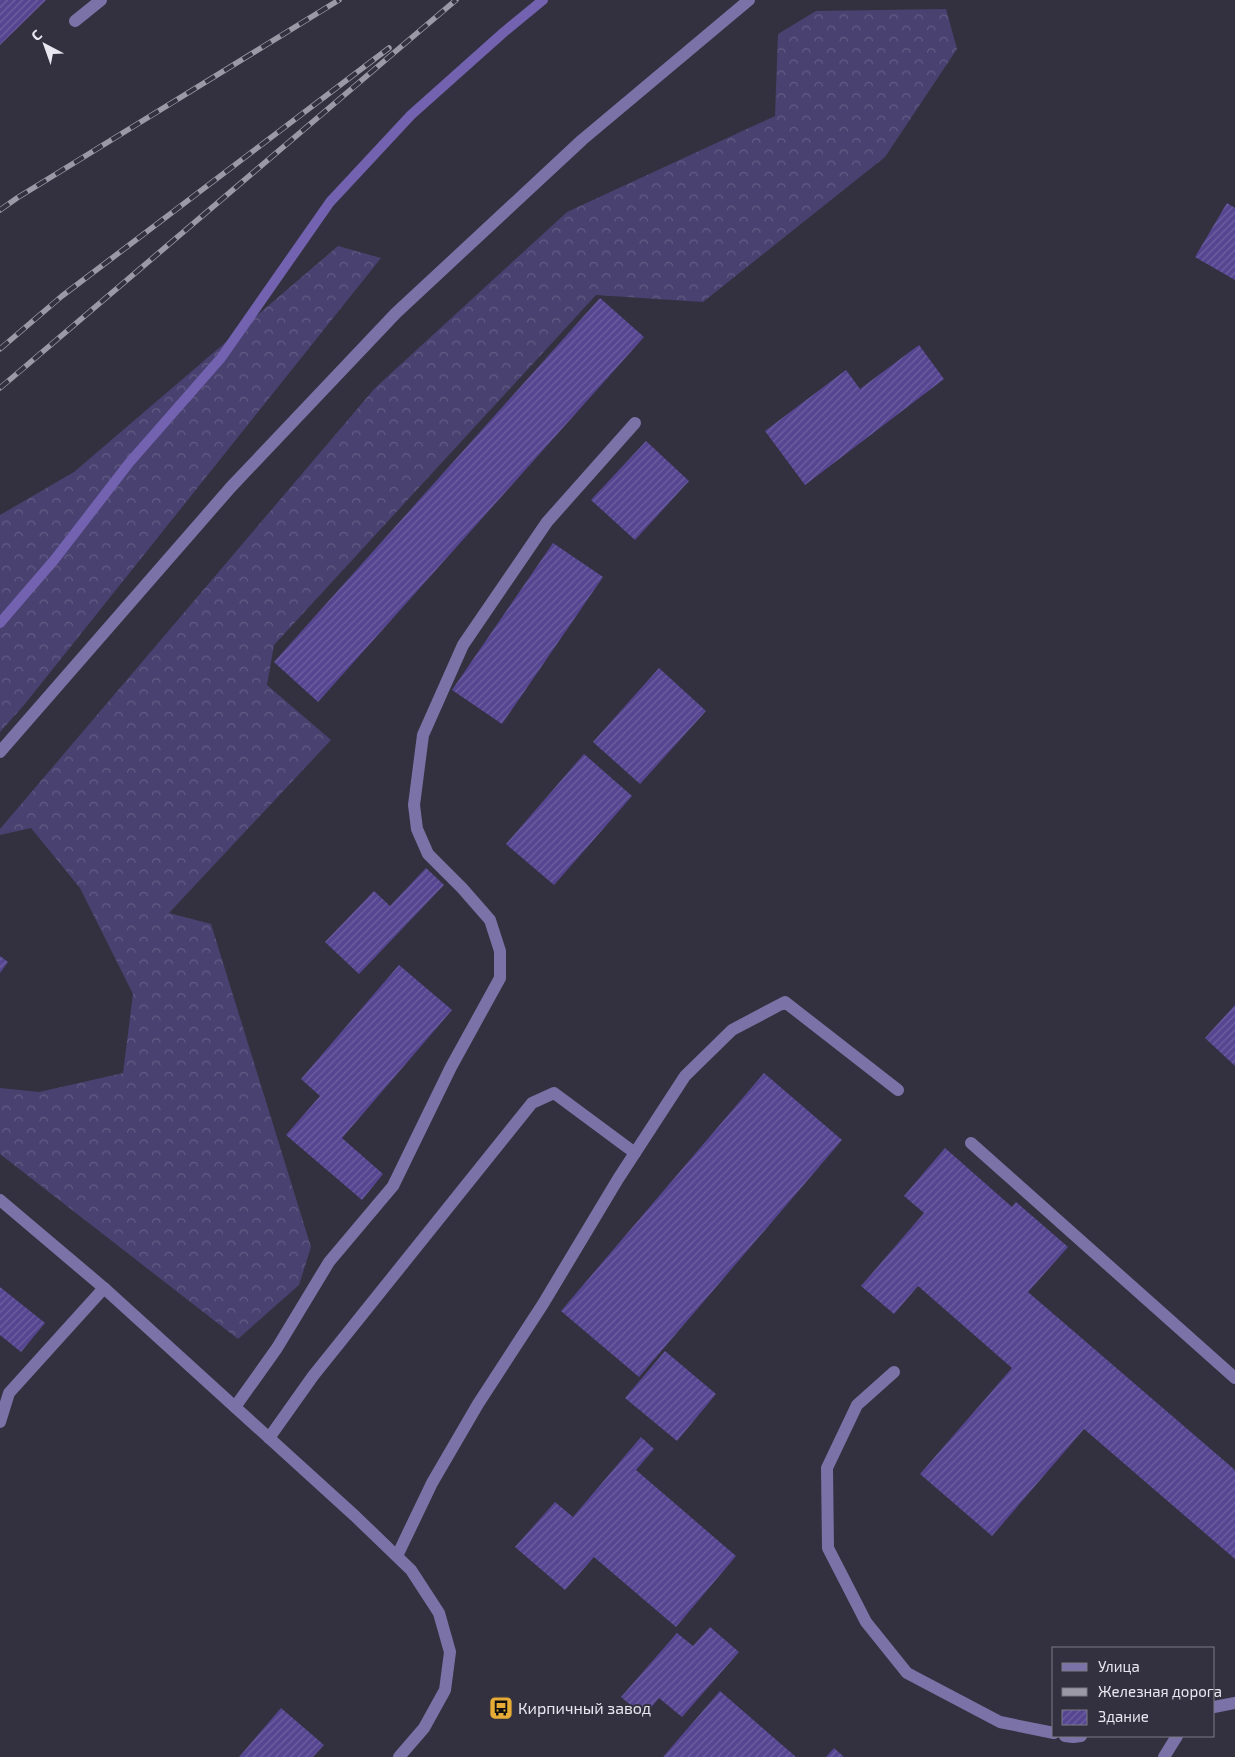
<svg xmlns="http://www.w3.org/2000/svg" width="1235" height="1757" font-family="'Exo 2',sans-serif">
<defs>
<pattern id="forest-crowns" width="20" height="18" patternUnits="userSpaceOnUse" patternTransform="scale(1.25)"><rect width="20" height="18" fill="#494170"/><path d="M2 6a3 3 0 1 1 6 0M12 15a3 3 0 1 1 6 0" fill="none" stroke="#635c85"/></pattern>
<pattern id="building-hatch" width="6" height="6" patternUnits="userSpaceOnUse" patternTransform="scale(1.25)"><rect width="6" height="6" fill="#564691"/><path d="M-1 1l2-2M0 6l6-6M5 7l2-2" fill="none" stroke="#6e61a1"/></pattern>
</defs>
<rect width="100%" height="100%" fill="#33313f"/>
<g fill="url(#forest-crowns)">
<polygon points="946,9 957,49 885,157 703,302 596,295 274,645 267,685 331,740 169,913 211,924 311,1247 299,1285 238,1339 0,1154 0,1088 39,1092 123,1073 133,994 80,888 31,828 0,835 0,829 375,388 567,212 775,116 778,34 816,11"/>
<polygon points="338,246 381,258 24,705 0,732 0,515 74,472"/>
</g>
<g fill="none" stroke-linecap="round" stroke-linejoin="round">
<polyline stroke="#7262b0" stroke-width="10" points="0,623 55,559 129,463 221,358 330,202 411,115 504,32 543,0"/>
</g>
<g fill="url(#building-hatch)">
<polygon points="0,0 46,0 0,45"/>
<polygon points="1227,203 1235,208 1235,280 1195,257"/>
<polygon points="600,298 644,337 318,702 274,662"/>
<polygon points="919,345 944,379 805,485 765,431 846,370 860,389"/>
<polygon points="646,441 689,481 635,540 591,500"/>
<polygon points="553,543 603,577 502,724 452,690"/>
<polygon points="659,668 706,711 640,784 593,742"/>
<polygon points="584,754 632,796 554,885 506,844"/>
<polygon points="426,868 444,885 359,974 325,942 374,891 390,906"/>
<polygon points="0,956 8,962 0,973"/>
<polygon points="399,965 452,1010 342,1138 383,1174 362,1200 286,1135 320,1096 301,1079"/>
<polygon points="1235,1005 1235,1066 1205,1038"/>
<polygon points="764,1073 842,1140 639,1377 561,1311"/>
<polygon points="945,1148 1012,1207 1016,1202 1068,1247 1028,1292 1235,1470 1235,1559 1084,1429 992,1536 920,1474 1012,1368 918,1286 894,1314 861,1286 924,1213 904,1196"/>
<polygon points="0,1287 45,1323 21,1352 0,1335"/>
<polygon points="665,1351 716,1394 677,1441 625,1398"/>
<polygon points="641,1437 654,1449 636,1470 736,1556 676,1627 594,1557 565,1590 515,1547 555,1502 573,1517"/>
<polygon points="710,1627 739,1652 682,1717 659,1698 644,1716 621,1697 677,1633 693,1646"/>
<polygon points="720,1691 796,1757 663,1757"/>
<polygon points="281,1708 324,1745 313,1757 239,1757"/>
<polygon points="834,1748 844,1757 826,1757"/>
</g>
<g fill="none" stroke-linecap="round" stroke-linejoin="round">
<g stroke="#7b73a8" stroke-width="12">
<polyline points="75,21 101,0"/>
<polyline points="0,752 231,487 396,313 582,140 749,0"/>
<polyline points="971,1143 1235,1378"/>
<polyline points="0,1200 104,1288 355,1516 411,1570 439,1613 450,1652 445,1690 424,1728 399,1757"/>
<polyline points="894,1372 857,1405 827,1468 828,1548 866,1622 907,1673 1000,1722 1054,1733"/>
<polyline points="235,1407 277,1348 329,1262 393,1186 451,1067 500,978 500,951 490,920 462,888 428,854 417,829 414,805 423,735 463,645 547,522 635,423"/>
<polyline points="0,1422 9,1393 104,1288"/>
<polyline points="269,1438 313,1376 532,1103 554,1093 635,1153"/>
<polyline points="397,1556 432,1483 478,1404 543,1304 618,1179 685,1076 732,1030 785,1002 898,1090"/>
<polyline points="1214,1707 1235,1703"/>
<polyline points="1065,1736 1073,1737 1081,1736"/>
<polyline points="1164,1757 1177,1736"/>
</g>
<g stroke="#9b99a5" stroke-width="5.5">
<g id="rail">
<polyline points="0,210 17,198 339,0"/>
<polyline points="0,349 62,296 389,48"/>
<polyline points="0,388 456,0"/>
</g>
</g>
<use href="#rail" stroke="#33313f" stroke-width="4" stroke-dasharray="11" stroke-linecap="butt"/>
</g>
<defs>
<g id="bus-square" transform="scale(1.25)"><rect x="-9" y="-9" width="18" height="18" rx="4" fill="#e6ac36" stroke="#33313f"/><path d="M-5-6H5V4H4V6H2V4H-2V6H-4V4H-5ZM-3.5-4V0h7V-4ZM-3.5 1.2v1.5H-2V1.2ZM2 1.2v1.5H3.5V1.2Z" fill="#111"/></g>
</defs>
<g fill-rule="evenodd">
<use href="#bus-square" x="501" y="1708"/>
</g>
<g text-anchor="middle" stroke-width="4" stroke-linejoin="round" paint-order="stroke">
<g font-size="16" fill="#e9e8f1" stroke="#33313f" text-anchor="start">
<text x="518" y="1714">Кирпичный завод</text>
</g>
</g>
<rect x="1052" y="1647" width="162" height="90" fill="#33313f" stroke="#7c7a86"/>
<rect x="1062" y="1663" width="25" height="8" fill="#7b73a8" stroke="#7c7a86"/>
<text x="1098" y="1672" font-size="15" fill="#e9e8f1">Улица</text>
<rect x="1062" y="1688" width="25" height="8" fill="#9b99a5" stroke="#7c7a86"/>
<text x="1098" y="1697" font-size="15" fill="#e9e8f1">Железная дорога</text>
<rect x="1062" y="1710" width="25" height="15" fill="url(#building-hatch)" stroke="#7c7a86"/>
<text x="1098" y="1722" font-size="15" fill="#e9e8f1">Здание</text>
<g transform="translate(45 45) rotate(319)" stroke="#33313f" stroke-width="4" paint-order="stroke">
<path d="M0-4L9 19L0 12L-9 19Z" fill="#e9e8f1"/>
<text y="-8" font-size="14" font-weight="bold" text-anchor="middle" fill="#e9e8f1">С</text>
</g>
</svg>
